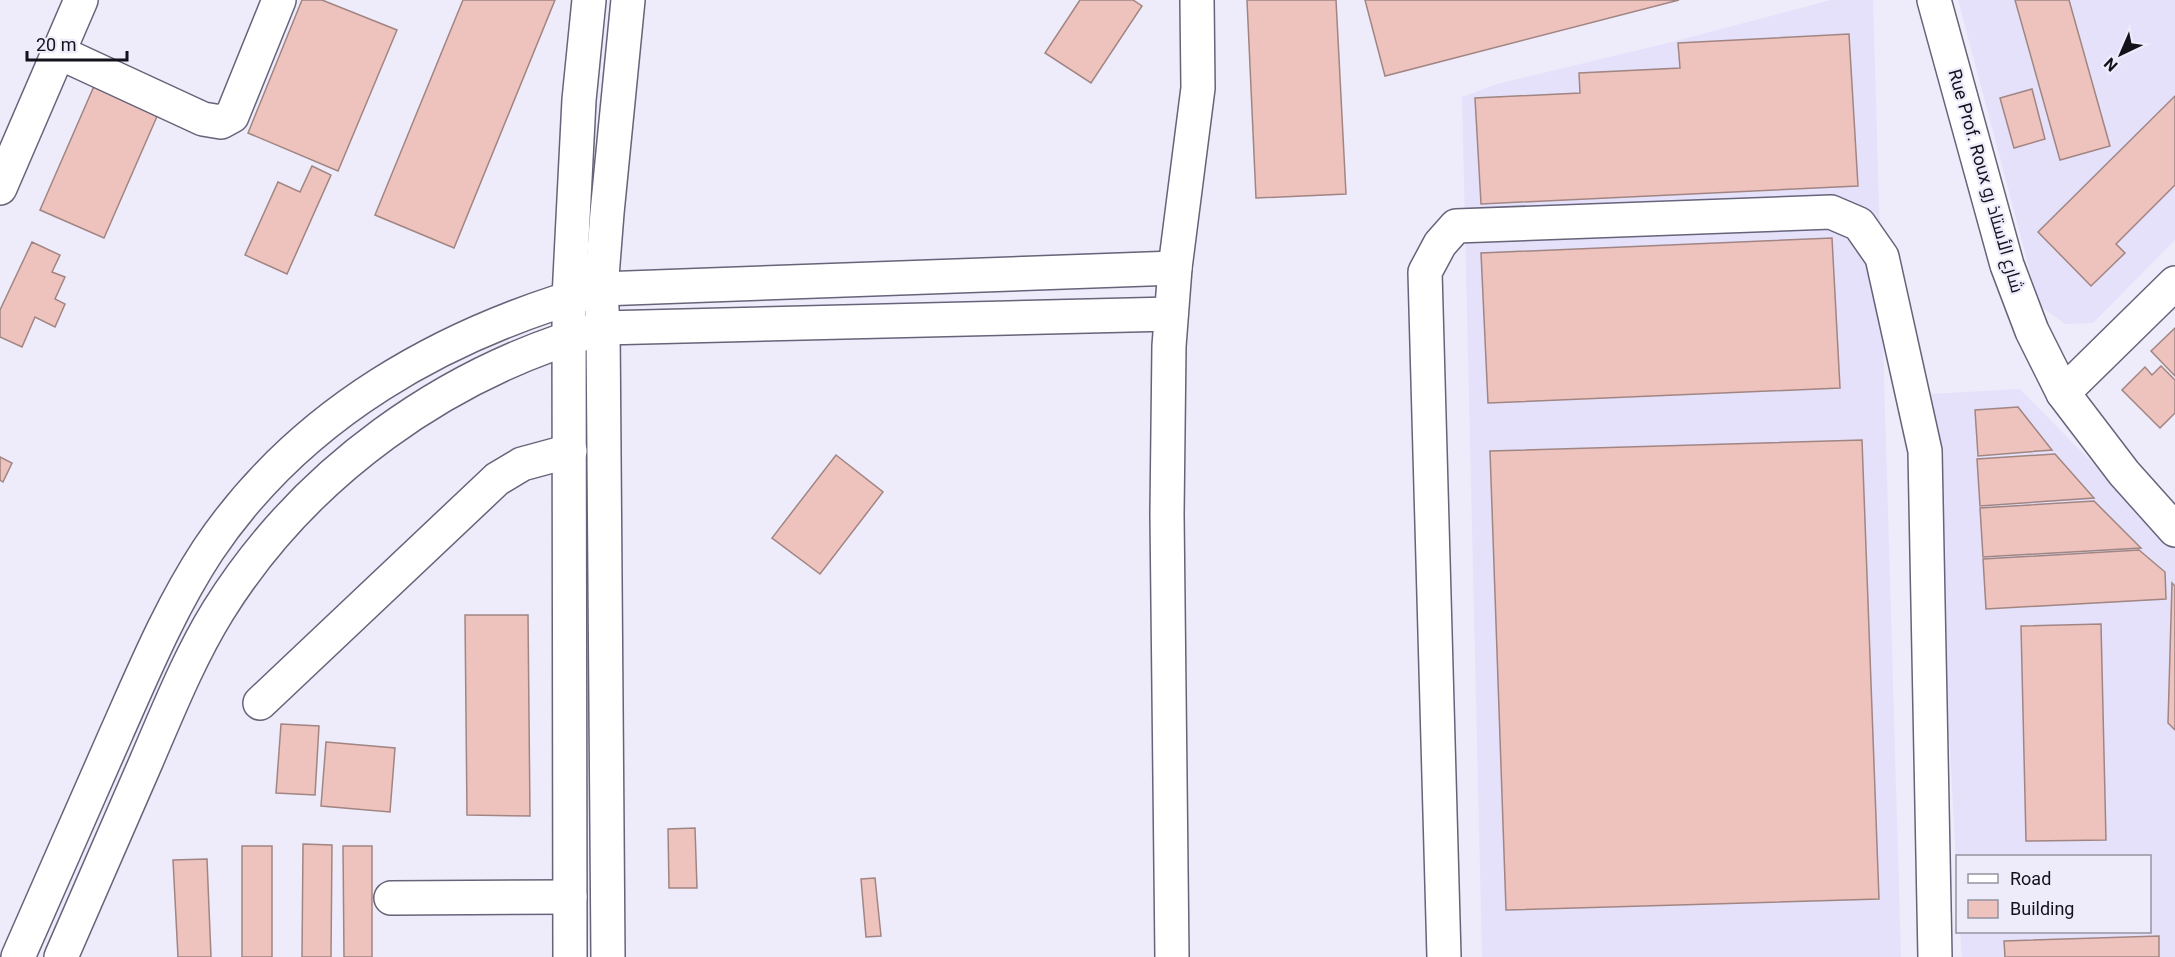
<svg xmlns="http://www.w3.org/2000/svg" width="2175" height="957" font-family="Roboto,Cairo,sans-serif">
<rect width="100%" height="100%" fill="#eeebfb"/>
<g fill="#e5e1fb">
<polygon points="1831,0 1873,0 1901,957 1482,957 1462,97 1497,84 1672,42"/>
<polygon points="1958,0 2175,0 2175,240 2093,323 2065,324 2039,305"/>
<polygon points="2020,389 2175,547 2175,957 1962,957 1960,932 2150,932 2150,856 1958,856 1957,882 1931,394"/>
</g>
<g fill="#eec3be" stroke="#a18582" stroke-width="1.5">
<polygon points="302,0 322,0 397,30 338,171 248,133"/>
<polygon points="463,0 555,0 454,248 375,215"/>
<polygon points="1080,0 1133,0 1142,6 1091,83 1045,53"/>
<polygon points="1247,0 1336,0 1346,194 1256,198"/>
<polygon points="1365,0 1679,0 1385,76"/>
<polygon points="2015,0 2069,0 2110,146 2060,160"/>
<polygon points="1849,34 1858,186 1481,204 1475,98 1580,93 1579,73 1680,68 1678,43"/>
<polygon points="98,77 162,105 104,238 40,210"/>
<polygon points="2032,89 2045,139 2014,148 2000,98"/>
<polygon points="2175,96 2175,185 2116,244 2125,253 2091,286 2038,232"/>
<polygon points="312,166 331,175 287,274 245,255 278,182 300,192"/>
<polygon points="1832,238 1840,388 1488,403 1481,253"/>
<polygon points="32,242 60,255 52,272 65,277 55,299 65,304 55,327 35,317 22,347 0,337 0,310"/>
<polygon points="2175,328 2175,376 2151,351"/>
<polygon points="2161,366 2175,380 2175,413 2160,428 2122,390 2145,367 2152,375"/>
<polygon points="2018,407 2052,450 1978,456 1975,410"/>
<polygon points="1862,440 1879,899 1506,910 1490,451"/>
<polygon points="2055,454 2094,498 1980,506 1977,459"/>
<polygon points="836,455 883,492 820,574 772,538"/>
<polygon points="0,457 12,463 3,482 0,480"/>
<polygon points="2094,501 2141,548 1983,557 1980,508"/>
<polygon points="2139,550 2165,572 2166,599 1986,609 1983,559"/>
<polygon points="2172,583 2175,586 2175,730 2168,723"/>
<polygon points="465,615 528,615 530,816 467,815"/>
<polygon points="2101,624 2106,840 2026,841 2021,626"/>
<polygon points="281,724 319,726 315,795 276,793"/>
<polygon points="326,742 395,748 390,812 321,806"/>
<polygon points="695,828 697,888 669,888 668,829"/>
<polygon points="303,844 332,845 331,957 302,957"/>
<rect x="242" y="846" width="30" height="111"/>
<polygon points="343,846 372,846 372,957 344,957"/>
<polygon points="207,859 211,957 178,957 173,860"/>
<polygon points="875,878 881,936 866,937 861,879"/>
<polygon points="2159,936 2159,957 2005,957 2004,941"/>
</g>
<g fill="none" stroke-linecap="round" stroke-linejoin="round">
<g stroke="#676379" stroke-width="36">
<g id="minor">
<polyline points="1934,0 2007,265 2032,331 2063,393 2124,473 2175,530"/>
<polyline points="58,52 203,119 221,122 232,116 279,0"/>
<polyline points="2063,393 2175,283"/>
<polyline points="260,703 497,479 522,464 570,451"/>
<polyline points="391,898 570,897"/>
<path d="M18 957C51 883 83 808 116 734 144 671 170 608 208 550 300 413 445 332 601 289L1175 268"/>
<path d="M61 957C90 892 118 827 146 762 168 711 189 658 218 611 304 473 446 371 603 328L1171 314"/>
<polyline points="570,957 569,298 579,100 589,0"/>
<polyline points="608,957 603,328 601,289 607,213 628,0"/>
<polyline points="1172,957 1167,514 1169,346 1175,268 1198,88 1197,0"/>
<polyline points="1444,957 1425,272 1440,244 1456,226 1831,212 1859,224 1882,257 1925,451 1935,957"/>
</g>
</g>
<g stroke="#676379" stroke-width="36">
<polyline id="major" points="0,188 81,0"/>
</g>
<use href="#minor" stroke="#fff" stroke-width="33"/>
<use href="#major" stroke="#fff" stroke-width="33"/>
</g>
<g text-anchor="middle" stroke-width="4.5" stroke-linejoin="round" paint-order="stroke">
<g font-size="18" fill="#13111a" stroke="#eeebfb">
<text transform="translate(1986 181) rotate(74)" y="6">Rue Prof. Roux شارع الأستاذ رو</text>
</g>
</g>
<rect x="1956" y="855" width="195" height="78" fill="#eeebfb" stroke="#9694a1" stroke-width="1.5"/>
<rect x="1968" y="874" width="30" height="9" fill="#ffffff" stroke="#9694a1" stroke-width="1.5"/>
<text x="2010" y="885" font-size="18" fill="#13111a">Road</text>
<rect x="1968" y="900" width="30" height="18" fill="#eec3be" stroke="#9694a1" stroke-width="1.5"/>
<text x="2010" y="915" font-size="18" fill="#13111a">Building</text>
<g transform="translate(2121 54) rotate(224)" stroke="#eeebfb" stroke-width="4.5" paint-order="stroke">
<path d="M0-4.5L10 22L0 15L-10 22Z" fill="#13111a"/>
<text y="-9" font-size="16" font-weight="bold" text-anchor="middle" fill="#13111a">N</text>
</g>
<path d="M27 51v9h100v-9" fill="none" stroke="#13111a" stroke-width="3"/>
<text x="36" y="51" font-size="18" fill="#13111a" stroke="#eeebfb" stroke-width="4.5" paint-order="stroke">20 m</text>
</svg>
